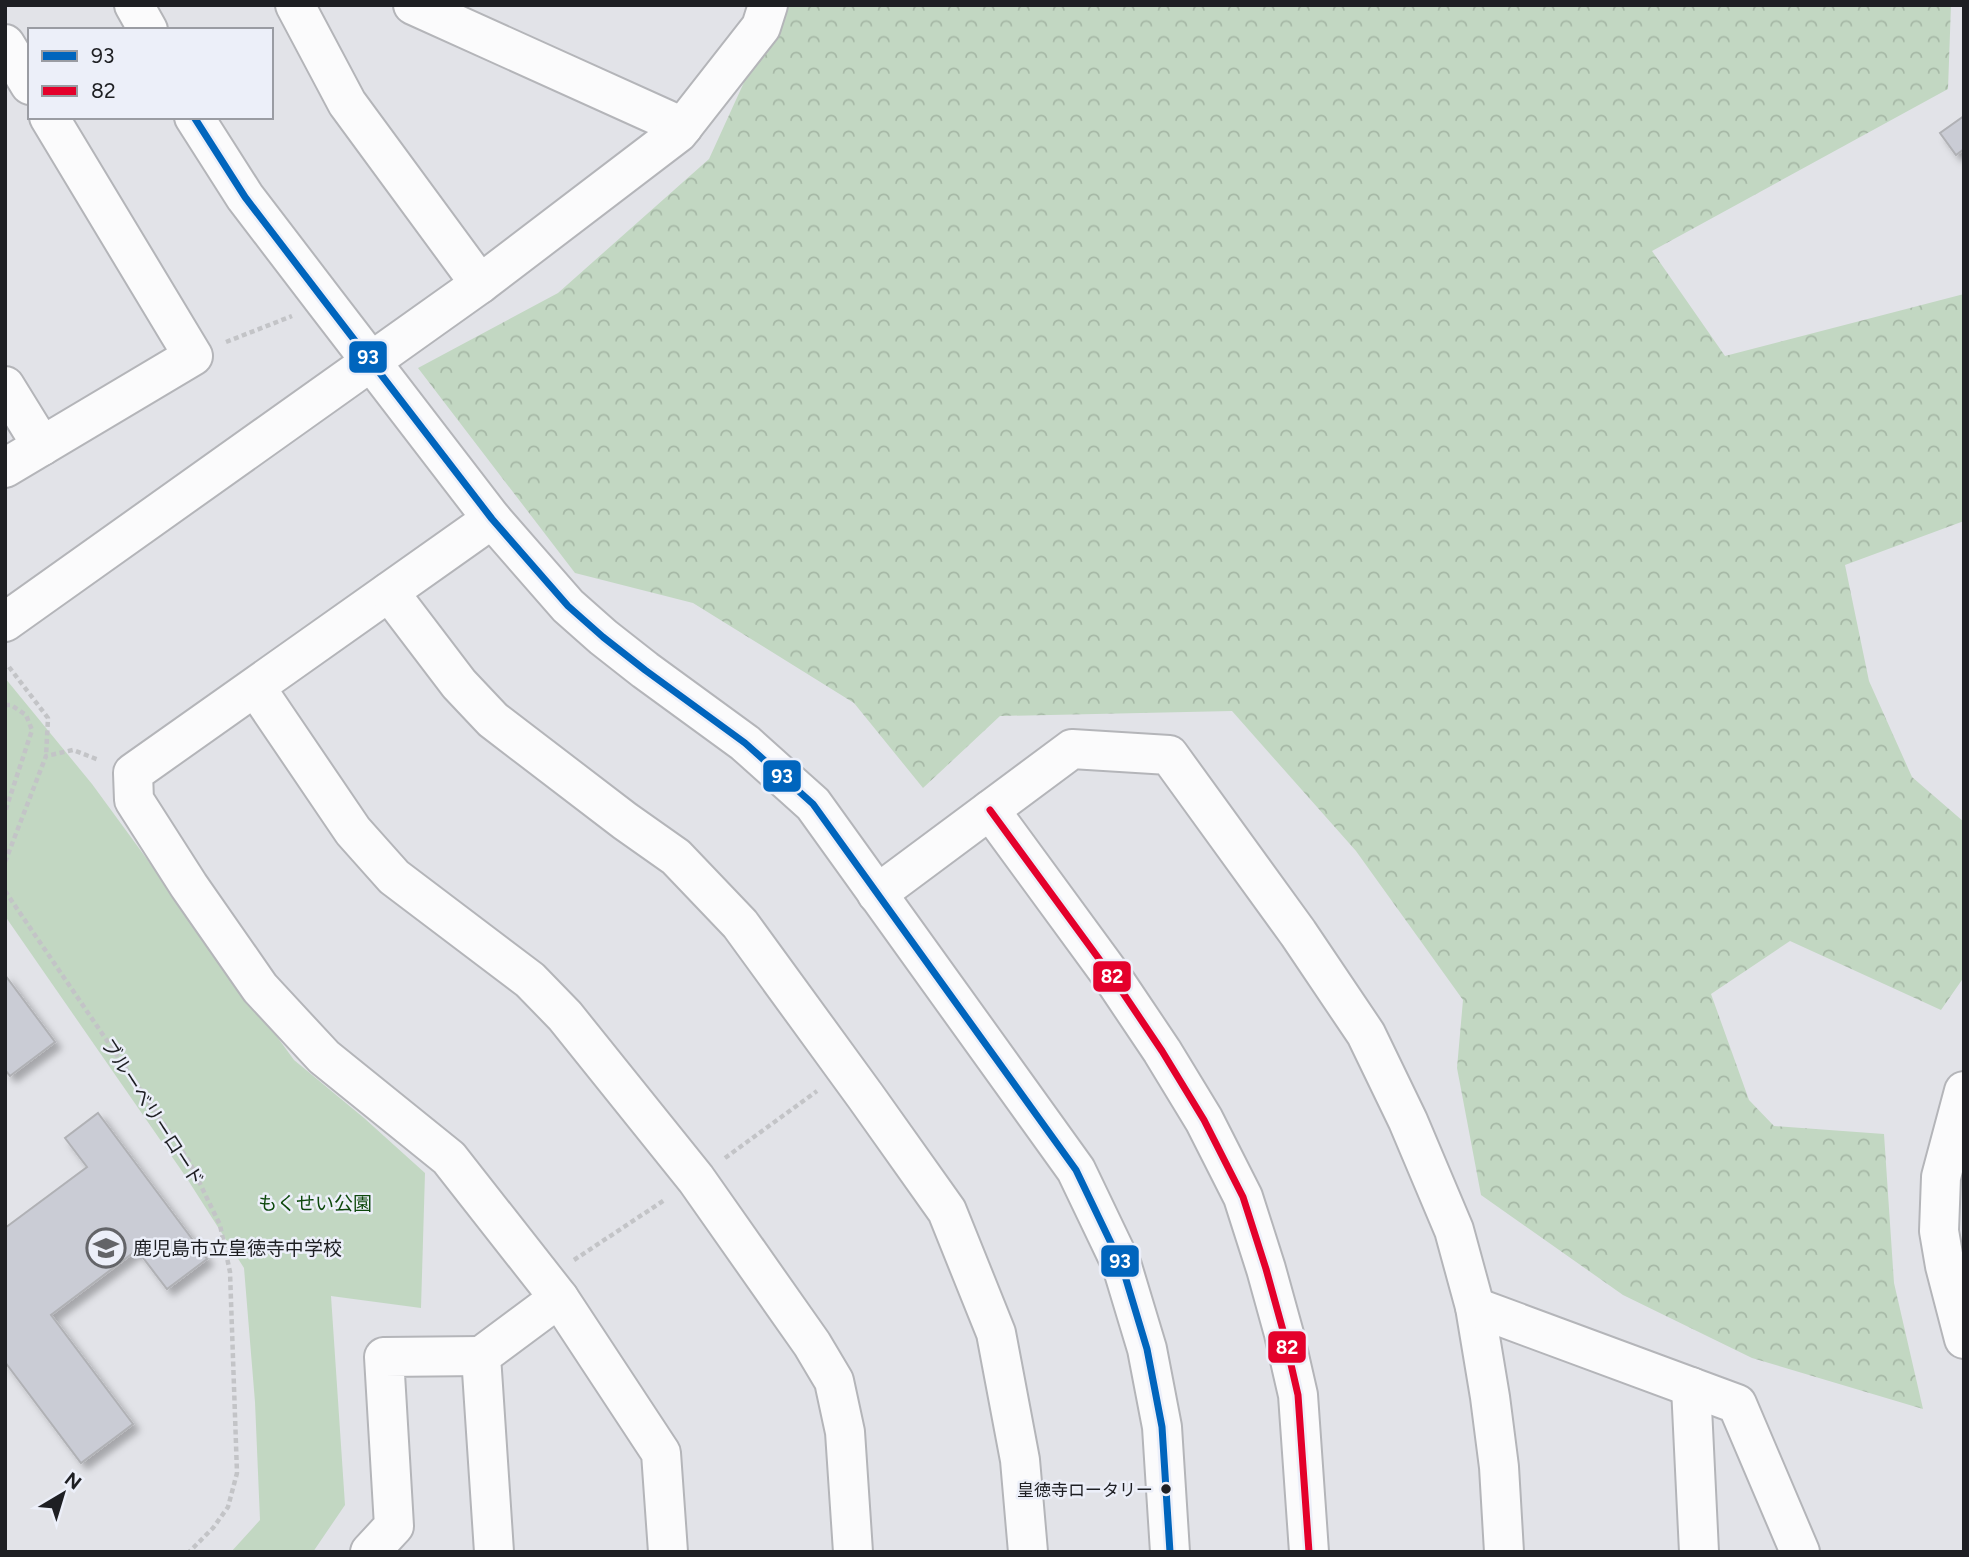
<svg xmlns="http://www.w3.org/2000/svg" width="1969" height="1557" font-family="Figtree,'Noto Sans JP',sans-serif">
<defs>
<pattern id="forest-crowns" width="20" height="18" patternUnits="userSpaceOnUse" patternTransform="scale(1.75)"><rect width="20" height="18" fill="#c2d7c2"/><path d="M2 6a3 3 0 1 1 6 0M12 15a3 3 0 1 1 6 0" fill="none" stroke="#a6b8a6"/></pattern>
<filter id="shadow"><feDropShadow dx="6" dy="6" stdDeviation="3.5" flood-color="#0004"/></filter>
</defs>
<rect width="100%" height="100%" fill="#e2e3e8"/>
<polygon fill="url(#forest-crowns)" points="777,5 1951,5 1948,89 1652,251 1725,356 1964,294 1964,521 1845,565 1869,681 1912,777 1964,822 1964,977 1941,1010 1790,941 1711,994 1749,1100 1774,1126 1884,1134 1894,1283 1923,1409 1752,1358 1623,1295 1481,1195 1457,1068 1463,1000 1356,851 1232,711 1000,716 923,788 854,703 693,603 575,573 418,368 558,293 709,159 767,32"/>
<polygon fill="#c2d7c2" points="5,678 92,784 294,1060 364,1118 425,1173 421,1308 331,1296 345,1505 313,1552 231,1552 260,1520 255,1402 244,1268 186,1177 5,916"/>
<g fill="#caccd5" stroke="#b0b1b5" stroke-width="2" filter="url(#shadow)">
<polygon points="1964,116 1964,149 1956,155 1940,133"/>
<polygon points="5,975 55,1042 10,1076 5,1070"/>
<polygon points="98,1113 207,1259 167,1289 137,1250 51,1315 133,1424 81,1463 5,1362 5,1228 87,1167 65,1138"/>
</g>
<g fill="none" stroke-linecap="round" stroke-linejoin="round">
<g stroke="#b4b5b9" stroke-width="42">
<g id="minor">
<polyline points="134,5 148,30"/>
<polyline points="295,5 347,103 480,284"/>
<polyline points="413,5 683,127"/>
<polyline points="5,44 30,85"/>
<polyline points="194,117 245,197 326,303 492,519 568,606 603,637 645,670 745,743 813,804 1076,1170 1122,1266 1147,1349 1162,1427 1170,1552"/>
<polyline points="5,386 42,446"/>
<polyline points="5,468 193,356 49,117"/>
<polyline points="492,519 133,773 134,800 189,886 260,988 324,1057 449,1158 559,1298 661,1453 668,1552"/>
<polyline points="389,592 459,684 493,720 625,821 676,857 740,924 866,1097 947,1211 996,1333 1020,1460 1028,1552"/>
<polyline points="5,622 480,284 678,133 761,27 768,5"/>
<polyline points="256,688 353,831 394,877 530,980 565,1016 696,1179 812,1344 834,1381 845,1432 853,1552"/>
<polyline points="990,810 1113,978 1162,1051 1204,1120 1243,1197 1266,1269 1284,1334 1298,1395 1309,1552"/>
<polyline points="877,894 1072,749 1169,755 1298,933 1366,1034 1408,1121 1454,1230 1475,1307 1490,1397 1499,1467 1504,1552"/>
<polyline points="1964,1091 1941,1177 1939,1231 1945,1266 1964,1339"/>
<polyline points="1475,1307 1737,1404 1800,1552"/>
<polyline points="1691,1387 1699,1552"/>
<polyline points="370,1552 394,1526 384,1357 481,1356"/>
<polyline points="494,1552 481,1356 559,1298"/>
</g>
</g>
<g stroke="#c3c4c7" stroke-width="4.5" stroke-dasharray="5 3.5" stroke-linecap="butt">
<polyline points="226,342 292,316"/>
<polyline points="9,667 48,718 46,756"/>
<polyline points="5,705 11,705 26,715 32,730 5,812"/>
<polyline points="5,862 46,756 73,750 99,760"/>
<polyline points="5,891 189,1161 220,1225 230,1272 237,1473 228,1507 213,1528 189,1552"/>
<polyline points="725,1158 817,1091"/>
<polyline points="574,1260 666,1199"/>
</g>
<use href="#minor" stroke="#fbfbfc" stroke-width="38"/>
<g stroke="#eceff9" stroke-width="12">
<polyline id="bus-1" points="194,117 245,197 326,303 492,519 568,606 603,637 645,670 745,743 813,804 1076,1170 1122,1266 1147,1349 1162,1427 1170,1552"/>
</g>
<g stroke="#eceff9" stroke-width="12">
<polyline id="bus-2" points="990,810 1113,978 1162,1051 1204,1120 1243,1197 1266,1269 1284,1334 1298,1395 1309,1552"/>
</g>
<use href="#bus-1" stroke="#0065bd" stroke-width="7"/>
<use href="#bus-2" stroke="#e4002b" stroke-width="7"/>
</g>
<defs>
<g id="school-ring" transform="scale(2.0125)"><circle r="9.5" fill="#eceff9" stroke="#636468" stroke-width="1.5"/><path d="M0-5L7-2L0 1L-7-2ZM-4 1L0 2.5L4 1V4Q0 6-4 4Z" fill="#636468"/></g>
</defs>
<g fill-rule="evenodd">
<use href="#school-ring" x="106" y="1248"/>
</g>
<circle fill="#1e1f23" stroke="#eceff9" stroke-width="2.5" cx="1166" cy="1489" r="6"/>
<g text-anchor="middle" stroke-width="5" stroke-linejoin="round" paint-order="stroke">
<g font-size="17" fill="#1e1f23" stroke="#eceff9" text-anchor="end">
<text x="1153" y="1496">皇徳寺ロータリー</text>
</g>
<g font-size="19" fill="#1e1f23" stroke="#eceff9">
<text transform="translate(153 1112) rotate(57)" y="7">ブルーベリーロード</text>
</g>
<g font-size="19" fill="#0d480c" stroke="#eceff9">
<text x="315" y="1210">もくせい公園</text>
</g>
<g font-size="19" fill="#1e1f23" stroke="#eceff9" text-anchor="start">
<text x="133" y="1255">鹿児島市立皇徳寺中学校</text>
</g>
</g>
<g stroke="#eceff9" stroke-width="2.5">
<rect x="348" y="340" width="40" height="34" rx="7" fill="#0065bd"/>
<rect x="762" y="759" width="40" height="34" rx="7" fill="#0065bd"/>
<rect x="1092" y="960" width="40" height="33" rx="7" fill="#e4002b"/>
<rect x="1100" y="1244" width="40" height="34" rx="7" fill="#0065bd"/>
<rect x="1267" y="1330" width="40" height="34" rx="7" fill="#e4002b"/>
</g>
<g font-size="19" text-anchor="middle" font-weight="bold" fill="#fff">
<text x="368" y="364">93</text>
<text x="782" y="783">93</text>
<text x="1112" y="983">82</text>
<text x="1120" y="1268">93</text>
<text x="1287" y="1354">82</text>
</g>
<rect width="1969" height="1557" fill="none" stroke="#1e1f23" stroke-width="14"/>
<rect x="28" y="28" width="245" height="91" fill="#eceff9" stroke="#9a9ca3" stroke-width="2"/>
<rect x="42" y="51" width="35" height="10" fill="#0065bd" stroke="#9a9ca3" stroke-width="2"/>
<text x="91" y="63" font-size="21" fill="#1e1f23">93</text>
<rect x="42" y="86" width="35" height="10" fill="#e4002b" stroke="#9a9ca3" stroke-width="2"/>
<text x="91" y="98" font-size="21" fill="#1e1f23">82</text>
<g transform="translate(63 1494) rotate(38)" stroke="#eceff9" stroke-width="5" paint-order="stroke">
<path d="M0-5L12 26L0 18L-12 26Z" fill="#1e1f23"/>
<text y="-10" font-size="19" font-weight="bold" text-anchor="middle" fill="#1e1f23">N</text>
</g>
</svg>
